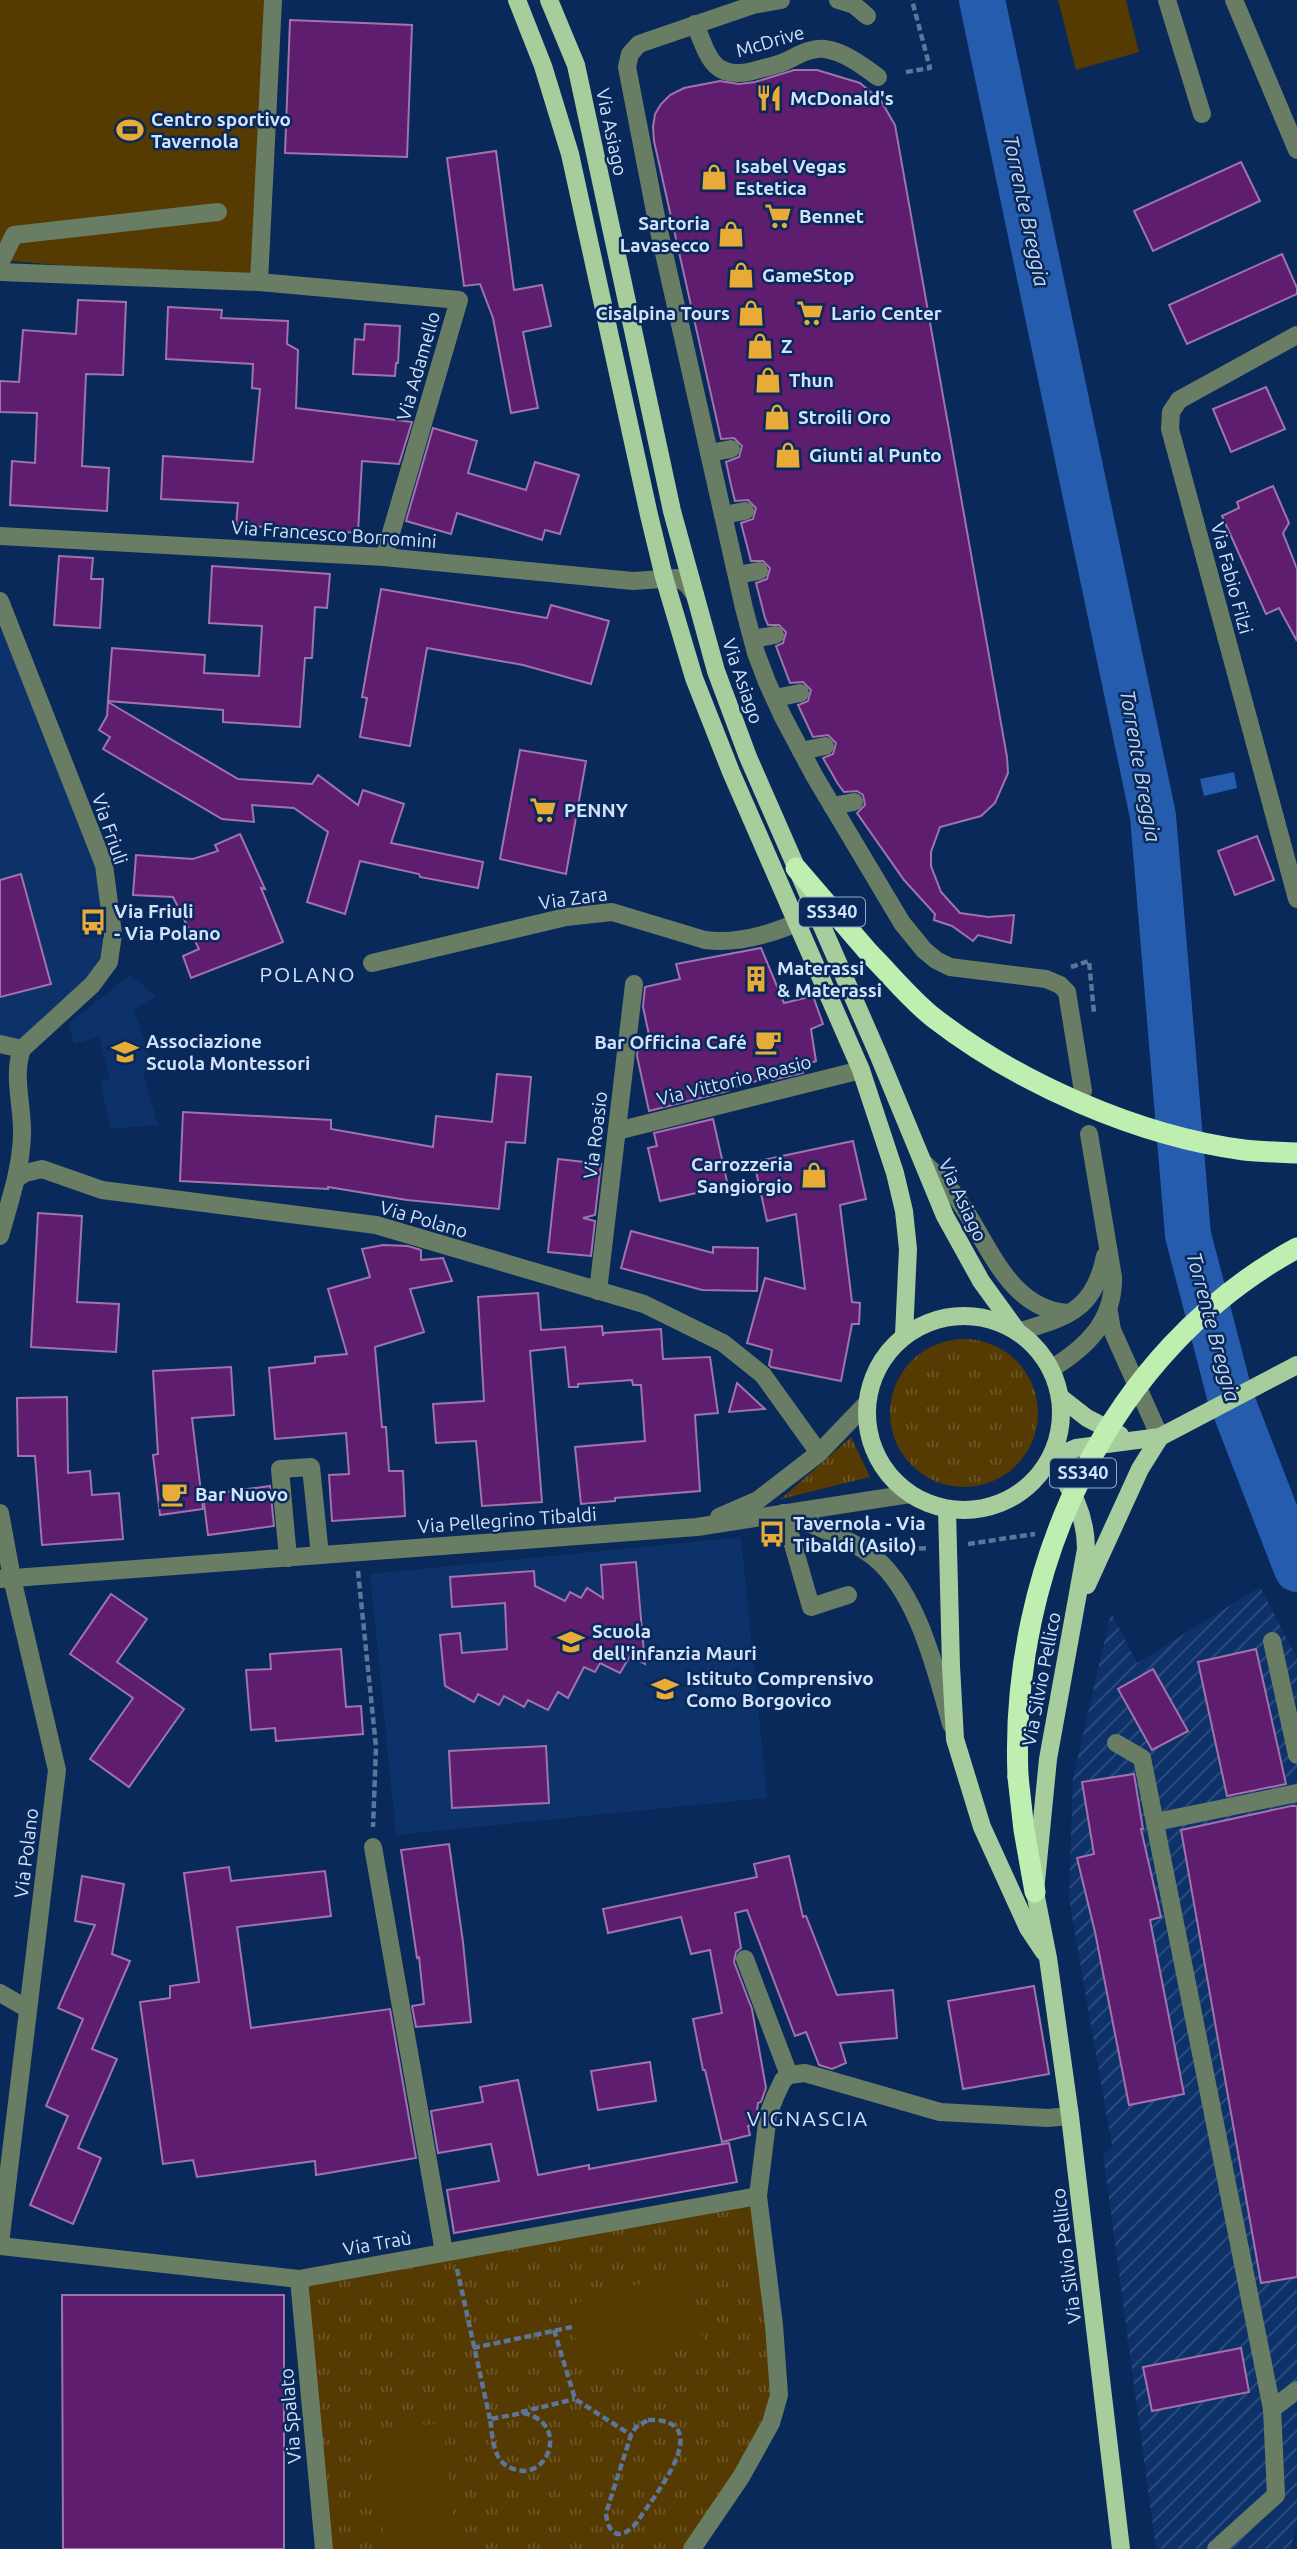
<svg xmlns="http://www.w3.org/2000/svg" width="1297" height="2549" font-family="Ubuntu,sans-serif">
<defs>
<pattern id="industrial-furrows" width="10" height="10" patternUnits="userSpaceOnUse" patternTransform="scale(1.75)"><rect width="10" height="10" fill="#0d3269"/><path d="M-1 1l2-2M0 10L10 0M9 11l2-2" fill="none" stroke="#2f4f7f"/></pattern>
<pattern id="grass-tufts" width="24" height="20" patternUnits="userSpaceOnUse" patternTransform="scale(1.75)"><rect width="24" height="20" fill="#553a02"/><path d="M3 7l-1-3M5 7V3M7 7l1-3M15 17l-1-3M17 17v-4M19 17l1-3" fill="none" stroke="#6d5628"/></pattern>
</defs>
<rect width="100%" height="100%" fill="#082959"/>
<g fill="#0d3269" fill-rule="evenodd">
<polygon points="0,615 104,865 109,962 22,1049 0,1043 0,997 50,983 21,875 0,880"/>
<polygon points="130,975 156,996 134,1009 154,1071 143,1074 158,1125 111,1129 100,1081 110,1079 99,1037 74,1044 68,1024"/>
<path d="M741 1537 767 1798 396 1835 370 1574ZM636 1563 641 1624 617 1632 647 1648 641 1662 630 1656 620 1673 600 1663 595 1672 576 1664 544 1669 575 1685 569 1697 558 1692 548 1710 528 1700 524 1707 504 1696 499 1705 478 1694 474 1701 445 1686 440 1635 460 1633 462 1653 507 1649 505 1603 453 1607 451 1577 534 1571 536 1596 565 1601 570 1592 581 1598 587 1589 601 1596 603 1588 601 1565ZM546 1746 549 1803 452 1808 449 1751Z"/>
</g>
<polygon fill="url(#industrial-furrows)" points="1260,1587 1297,1658 1297,2524 1290,2549 1156,2549 1103,2154 1112,2146 1069,1899 1073,1778 1111,1613 1137,1663"/>
<g fill="url(#grass-tufts)">
<circle cx="964" cy="1413" r="74"/>
<polygon points="851,1437 870,1477 781,1499"/>
<polygon points="758,2196 779,2395 692,2549 324,2549 299,2279"/>
</g>
<g fill="#553a02">
<polygon points="0,0 266,0 253,282 0,260"/>
<polygon points="1058,0 1126,0 1139,52 1076,70"/>
<polygon points="682,2271 704,2342 587,2377 566,2306"/>
<polygon points="443,2423 457,2549 385,2549 372,2431"/>
</g>
<polygon fill="#255cae" points="1234,772 1237,788 1204,796 1200,779"/>
<g fill="none" stroke-linecap="round" stroke-linejoin="round">
<polyline stroke="#255cae" stroke-width="46" points="982,0 1153,816 1188,1235 1230,1396 1297,1569"/>
</g>
<g fill="#5f1d6f" stroke="#9f74ab" stroke-width="2">
<polygon points="290,20 412,25 407,157 285,153"/>
<polygon points="794,70 817,70 860,83 881,101 895,125 1007,757 1008,773 995,803 981,816 940,827 931,852 931,866 941,892 960,913 988,917 1014,915 1011,943 978,935 973,941 952,926 934,920 935,914 904,880 857,813 865,805 863,795 857,791 844,792 838,784 823,758 833,754 836,743 828,735 813,737 798,705 808,701 811,690 803,682 790,683 776,646 783,643 786,632 779,625 768,625 765,618 756,583 767,579 770,568 763,561 751,561 741,523 753,519 756,508 748,500 735,501 731,485 726,462 739,457 742,446 734,438 721,439 654,141 653,127 655,114 661,104 670,95 684,88 720,81 739,84 755,82"/>
<polygon points="496,151 514,290 542,285 551,326 523,332 538,408 511,413 493,318 480,284 464,286 447,158"/>
<polygon points="1241,162 1260,201 1153,251 1134,211"/>
<polygon points="1282,254 1297,288 1297,294 1187,344 1169,305"/>
<polygon points="78,300 126,302 123,375 86,374 82,466 109,468 107,511 10,505 12,461 35,463 37,413 0,412 0,381 19,382 23,330 76,334"/>
<polygon points="168,307 222,310 221,318 288,321 287,344 298,350 296,408 412,422 399,464 362,461 358,533 236,525 238,503 161,499 163,456 253,462 260,389 252,388 253,364 166,359"/>
<polygon points="365,324 400,326 398,363 396,363 395,376 353,374 355,339 364,340"/>
<polygon points="1266,387 1285,429 1231,452 1213,409"/>
<polygon points="433,428 477,441 468,473 526,490 535,462 579,475 560,534 545,530 542,540 457,513 451,534 406,521"/>
<polygon points="1273,486 1289,523 1283,533 1297,569 1297,641 1279,608 1266,614 1222,516 1239,508 1237,502"/>
<polygon points="59,556 93,558 91,579 103,579 100,628 54,625"/>
<polygon points="212,566 330,574 327,608 315,607 312,658 305,658 300,727 223,722 223,710 108,701 112,648 205,655 204,673 259,676 262,626 209,623"/>
<polygon points="381,589 547,618 551,605 609,621 591,684 523,665 427,648 410,746 360,737 367,698 362,697"/>
<polygon points="108,702 238,779 312,784 318,775 358,805 363,790 404,804 391,843 483,862 478,888 420,877 419,874 360,861 345,914 307,902 328,832 294,808 252,805 254,822 222,819 103,749 110,737 99,730 107,716"/>
<polygon points="520,750 586,761 566,874 500,859"/>
<polygon points="240,834 265,889 261,888 283,942 191,978 183,956 199,949 173,897 133,895 136,855 193,859 218,851 215,845"/>
<polygon points="1257,836 1274,880 1235,895 1218,851"/>
<polygon points="21,874 51,984 0,997 0,880"/>
<polygon points="761,948 784,1003 813,996 823,1024 811,1029 816,1061 802,1066 803,1073 772,1080 771,1077 728,1089 728,1091 649,1111 637,1056 638,1047 651,1044 643,1007 645,987 680,979 676,964"/>
<polygon points="497,1074 531,1077 525,1143 506,1142 499,1209 407,1200 328,1187 328,1189 180,1181 183,1112 331,1120 331,1129 433,1147 436,1116 492,1122"/>
<polygon points="713,1119 728,1186 660,1201 648,1148 657,1146 654,1133"/>
<polygon points="853,1141 866,1199 840,1205 852,1302 860,1303 859,1324 852,1324 841,1381 771,1367 769,1365 772,1350 747,1343 765,1278 805,1289 796,1214 767,1221 754,1162"/>
<polygon points="558,1159 601,1164 595,1215 583,1218 595,1221 591,1256 548,1252"/>
<polygon points="38,1213 82,1216 77,1302 119,1304 116,1352 31,1347"/>
<polygon points="631,1231 713,1253 713,1247 758,1248 757,1291 702,1290 621,1268"/>
<polygon points="383,1245 408,1246 421,1250 421,1260 443,1258 452,1281 410,1289 424,1332 375,1347 382,1427 386,1427 389,1471 403,1471 405,1516 332,1521 329,1475 349,1474 346,1433 275,1439 269,1368 315,1363 315,1357 347,1354 328,1289 370,1277 362,1249"/>
<polygon points="538,1293 541,1330 602,1326 603,1336 604,1333 661,1329 663,1359 710,1357 718,1413 695,1415 700,1491 615,1498 615,1501 581,1504 575,1447 645,1441 641,1385 633,1385 632,1380 578,1384 578,1387 569,1387 565,1347 530,1351 542,1502 482,1506 476,1441 436,1443 433,1404 484,1401 478,1297"/>
<polygon points="231,1367 234,1415 192,1418 203,1509 160,1515 153,1455 158,1454 153,1371"/>
<polygon points="737,1383 765,1409 729,1412"/>
<polygon points="67,1397 68,1473 90,1471 92,1495 119,1493 123,1539 42,1545 35,1456 18,1456 17,1398"/>
<polygon points="270,1486 274,1526 208,1535 203,1495"/>
<polygon points="636,1562 645,1664 630,1656 620,1673 600,1663 595,1672 584,1667 568,1698 558,1692 548,1710 528,1700 524,1707 504,1696 499,1705 478,1694 474,1702 445,1686 440,1635 460,1633 462,1653 507,1649 505,1603 452,1607 450,1577 534,1571 535,1586 565,1601 570,1592 581,1598 587,1588 603,1598 601,1565"/>
<polygon points="111,1594 147,1619 117,1662 184,1709 129,1787 90,1759 133,1698 70,1654"/>
<polygon points="341,1649 346,1707 361,1706 363,1734 276,1741 275,1728 251,1730 246,1670 271,1669 270,1654"/>
<polygon points="1256,1649 1286,1784 1227,1796 1198,1662"/>
<polygon points="1153,1669 1188,1731 1152,1750 1118,1689"/>
<polygon points="546,1746 549,1803 452,1808 449,1751"/>
<polygon points="1134,1774 1143,1829 1141,1829 1161,1917 1150,1920 1184,2094 1129,2105 1095,1932 1077,1858 1094,1854 1082,1782"/>
<polygon points="1291,1806 1297,1806 1297,2277 1261,2283 1181,1830"/>
<polygon points="449,1844 463,1942 471,2022 416,2027 412,2006 424,2004 419,1957 417,1958 401,1850"/>
<polygon points="789,1856 803,1917 806,1916 837,1995 893,1990 897,2038 840,2043 846,2063 832,2069 819,2065 806,2032 795,2036 747,1910 735,1913 741,1948 736,1952 734,1962 752,2009 766,2088 761,2102 758,2103 755,2124 748,2126 750,2135 722,2142 705,2070 703,2070 693,2019 722,2013 710,1950 691,1954 681,1917 608,1933 603,1909 757,1877 754,1864"/>
<polygon points="229,1867 231,1881 325,1871 331,1916 237,1927 251,2028 390,2009 416,2158 316,2175 315,2161 197,2177 193,2160 163,2164 140,2002 170,1998 170,1986 199,1982 184,1873"/>
<polygon points="82,1876 124,1884 112,1954 130,1961 92,2049 117,2059 78,2148 101,2158 73,2224 30,2205 68,2116 46,2106 83,2019 58,2008 95,1925 75,1921"/>
<polygon points="1034,1986 1049,2074 963,2089 948,2001"/>
<polygon points="650,2062 656,2101 598,2110 591,2071"/>
<polygon points="518,2080 538,2175 589,2165 589,2169 729,2143 737,2182 454,2233 447,2190 499,2181 491,2144 438,2153 431,2111 483,2102 480,2087"/>
<polygon points="62,2295 284,2295 284,2549 63,2549"/>
<polygon points="1241,2348 1249,2392 1152,2411 1143,2367"/>
</g>
<g fill="none" stroke-linecap="round" stroke-linejoin="round">
<g stroke="#5b759b" stroke-width="4.5" stroke-dasharray="7 3.5" stroke-linecap="butt">
<polyline points="906,72 930,68 912,0"/>
<polyline points="1071,967 1089,961 1094,1013"/>
<polyline points="968,1544 1035,1534"/>
<polyline points="898,1550 928,1548"/>
<polyline points="358,1571 376,1747 373,1827"/>
<polyline points="457,2269 490,2419"/>
<polyline points="554,2330 575,2399 631,2435"/>
<polyline points="473,2348 572,2327"/>
<polyline points="521,2412 575,2399"/>
<path d="M523 2413C571 2422 548 2485 511 2468 504 2465 499 2460 496 2452 492 2442 492 2430 490 2419Z"/>
<path d="M648 2420C719 2418 654 2496 637 2522 622 2541 608 2537 606 2513L631 2435 636 2427Z"/>
</g>
<g stroke="#697c64" stroke-width="18">
<polyline points="781,0 753,5 639,44 630,54 627,67 657,222 744,608 756,653 767,682 783,717 815,777 902,923 924,950 936,960 950,967 1046,979 1060,985 1067,992 1083,1091"/>
<polyline points="838,0 854,5 867,16"/>
<polyline points="1167,0 1202,114"/>
<polyline points="1234,0 1297,150"/>
<path d="M695 24C708 55 712 81 753 71 763 68 774 66 784 62 797 56 811 47 825 49 845 52 863 66 878 77"/>
<polyline points="0,263 14,235 218,212"/>
<polyline points="0,272 259,282 459,300 384,557"/>
<polyline points="259,282 273,0"/>
<polyline points="1297,335 1179,400 1171,412 1170,429 1297,899"/>
<polyline points="709,453 731,449"/>
<polyline points="723,515 745,511"/>
<polyline points="0,536 384,557 633,581 677,578 687,584 695,595"/>
<polyline points="737,575 759,571"/>
<path d="M0 601 104 865 113 934 109 962 92 985 22 1049C12 1076 23 1106 22 1135 21 1170 9 1203 0 1236"/>
<polyline points="753,639 775,635"/>
<polyline points="775,698 800,693"/>
<polyline points="801,751 825,746"/>
<polyline points="832,806 854,802"/>
<path d="M372 963 566 917 612 912 705 940C743 945 783 930 817 914"/>
<polyline points="0,1044 22,1049"/>
<polyline points="617,1131 861,1070"/>
<path d="M923 1162C932 1171 942 1179 950 1189 985 1230 1003 1309 1068 1313"/>
<polyline points="16,1179 25,1173 42,1169 102,1190 376,1225 644,1304 723,1343 763,1375 819,1453"/>
<polyline points="598,1291 634,984"/>
<polyline points="1109,1312 1112,1330 1160,1437"/>
<path d="M1018 1332C1067 1317 1094 1311 1105 1256"/>
<path d="M1051 1369C1087 1347 1114 1321 1113 1277L1089 1134"/>
<polyline points="0,1513 12,1578 57,1770 0,2244"/>
<path d="M784 1513C812 1525 842 1535 867 1552 916 1584 936 1671 951 1724"/>
<polyline points="784,1513 811,1607 848,1595"/>
<polyline points="719,1517 758,1500 819,1453 867,1403"/>
<polyline points="288,1558 280,1469 311,1467 320,1555"/>
<polyline points="0,1579 697,1527 910,1494"/>
<polyline points="1272,1641 1297,1755"/>
<polyline points="1116,1743 1142,1758 1272,2409"/>
<polyline points="1156,1822 1297,1793"/>
<polyline points="373,1847 444,2252"/>
<polyline points="745,1959 789,2075"/>
<polyline points="0,1993 28,2009"/>
<polyline points="0,2246 299,2279 758,2196"/>
<polyline points="299,2279 324,2549"/>
<polyline points="692,2549 741,2477 771,2423 779,2395 774,2325 758,2196 768,2115 775,2097 783,2080 789,2075 805,2073 940,2112 1048,2118 1070,2116"/>
<polyline points="1216,2549 1276,2495 1272,2409 1297,2390"/>
</g>
<g stroke="#a6cd9b" stroke-width="18">
<polyline points="517,0 543,66 570,154 649,515 664,577 694,678 731,772 861,1070 895,1173 904,1211 908,1249 904,1335"/>
<polyline points="549,0 576,65 672,511 716,671 748,757 878,1054 945,1216 981,1281 1018,1332"/>
<circle cx="964" cy="1413" r="97"/>
<polyline points="1060,1397 1087,1418 1120,1435"/>
<path d="M1050 1459C1071 1487 1086 1514 1086 1549L1048 1759 1035 1892 1048 1958 1070 2116 1121 2549"/>
<polyline points="1050,1459 1076,1448 1160,1437 1297,1365"/>
<polyline points="947,1509 951,1666 955,1739 982,1827 1028,1928 1044,1952"/>
<polyline points="1087,1585 1140,1469 1160,1437"/>
</g>
<g stroke="#bfeeb1" stroke-width="21">
<polyline points="796,868 870,954"/>
<polyline points="1018,1777 1024,1830 1035,1892"/>
</g>
<g stroke="#bfeeb1" stroke-width="21">
<path d="M870 954C891 975 911 1000 934 1018 1018 1083 1138 1136 1244 1150 1261 1152 1279 1152 1297 1153"/>
<path d="M1018 1777C1009 1568 1109 1350 1297 1248"/>
</g>
</g>
<defs>
<g id="restaurant-bare" transform="scale(2.1)"><path d="M-5-6h1v4h1v-4h1v4h1v-4h1v5L-1.5 .5V6h-2V.5L-5-1ZM5-6V6H3V1.5H1.5Q1.5-4 5-6Z" fill="#e9ab38" stroke="#082959" stroke-width="2.5" paint-order="stroke"/></g>
<g id="stadium-bare" transform="scale(2.1)"><path d="M0-5a6.5 5 0 1 0 0 10a6.5 5 0 1 0 0-10ZM-3.5-1.8h7v3.6h-7Z" fill="#e9ab38" stroke="#082959" stroke-width="2.5" paint-order="stroke"/></g>
<g id="shop-bare" transform="scale(2.1)"><path d="M-5-2.5h2.3a2.7 3.5 0 0 1 5.4 0H5L5.5 6h-11ZM-1.5-2.5h3a1.5 2.3 0 0 0-3 0Z" fill="#e9ab38" stroke="#082959" stroke-width="2.5" paint-order="stroke"/></g>
<g id="supermarket-bare" transform="scale(2.1)"><path d="M-6-5.5h2.5l.6 2H6L4.5 2H-2.5L-4.4-4H-6ZM-1.5 3.2a1.3 1.3 0 1 0 .1 0ZM3 3.2a1.3 1.3 0 1 0 .1 0Z" fill="#e9ab38" stroke="#082959" stroke-width="2.5" paint-order="stroke"/></g>
<g id="bus-bare" transform="scale(2.1)"><path d="M-5-6H5V4H4V6H2V4H-2V6H-4V4H-5ZM-3.5-4V0h7V-4ZM-3.5 1.2v1.5H-2V1.2ZM2 1.2v1.5H3.5V1.2Z" fill="#e9ab38" stroke="#082959" stroke-width="2.5" paint-order="stroke"/></g>
<g id="building-bare" transform="scale(2.1)"><path d="M-4-6H4V6H1V3H-1V6H-4ZM-2.5-4.3h1.7v1.8h-1.7ZM.8-4.3h1.7v1.8H.8ZM-2.5-1h1.7V.8h-1.7ZM.8-1h1.7V.8H.8Z" fill="#e9ab38" stroke="#082959" stroke-width="2.5" paint-order="stroke"/></g>
<g id="cafe-bare" transform="scale(2.1)"><path d="M-5.5-4.5H6V0H3Q3 3.5 0 3.5H-2.5Q-5.5 3.5-5.5 0ZM3-3.2v2h1.7v-2ZM-6 4.5H4V6H-6Z" fill="#e9ab38" stroke="#082959" stroke-width="2.5" paint-order="stroke"/></g>
<g id="school-bare" transform="scale(2.1)"><path d="M0-5L7-2L0 1L-7-2ZM-4 1L0 2.5L4 1V4Q0 6-4 4Z" fill="#e9ab38" stroke="#082959" stroke-width="2.5" paint-order="stroke"/></g>
</defs>
<g fill-rule="evenodd">
<use href="#restaurant-bare" x="769" y="98"/>
<use href="#stadium-bare" x="130" y="130"/>
<use href="#shop-bare" x="714" y="177"/>
<use href="#supermarket-bare" x="778" y="216"/>
<use href="#shop-bare" x="731" y="234"/>
<use href="#shop-bare" x="741" y="275"/>
<use href="#shop-bare" x="751" y="313"/>
<use href="#supermarket-bare" x="810" y="313"/>
<use href="#shop-bare" x="760" y="346"/>
<use href="#shop-bare" x="768" y="380"/>
<use href="#shop-bare" x="777" y="417"/>
<use href="#shop-bare" x="788" y="455"/>
<use href="#supermarket-bare" x="543" y="810"/>
<use href="#bus-bare" x="93" y="922"/>
<use href="#building-bare" x="756" y="979"/>
<use href="#cafe-bare" x="768" y="1042"/>
<use href="#school-bare" x="125" y="1052"/>
<use href="#shop-bare" x="814" y="1175"/>
<use href="#cafe-bare" x="174" y="1494"/>
<use href="#bus-bare" x="772" y="1534"/>
<use href="#school-bare" x="571" y="1642"/>
<use href="#school-bare" x="665" y="1689"/>
</g>
<g text-anchor="middle" stroke-width="5" stroke-linejoin="round" paint-order="stroke">
<g fill="#082959" stroke="#95aaca" stroke-width="2">
<rect x="799" y="897.5" width="66" height="29" rx="5"/>
<rect x="1050" y="1458.5" width="66" height="29" rx="5"/>
</g>
<g font-size="18" font-weight="bold" fill="#d2e2fb">
<text x="832" y="918">SS340</text>
<text x="1083" y="1479">SS340</text>
</g>
<g font-size="19" fill="#d2e2fb" stroke="#082959">
<text transform="translate(770 41) rotate(-16)" y="7">McDrive</text>
<text transform="translate(612 132) rotate(78)" y="7">Via Asiago</text>
<text transform="translate(418 366) rotate(-74)" y="7">Via Adamello</text>
<text transform="translate(334 534) rotate(4)" y="7">Via Francesco Borromini</text>
<text transform="translate(1232 578) rotate(75)" y="7">Via Fabio Filzi</text>
<text transform="translate(743 681) rotate(71)" y="7">Via Asiago</text>
<text transform="translate(110 829) rotate(71)" y="7">Via Friuli</text>
<text transform="translate(573 898) rotate(-8)" y="7">Via Zara</text>
<text transform="translate(734 1080) rotate(-14)" y="7">Via Vittorio Roasio</text>
<text transform="translate(595 1135) rotate(-83)" y="7">Via Roasio</text>
<text transform="translate(963 1200) rotate(65)" y="7">Via Asiago</text>
<text transform="translate(424 1219) rotate(16)" y="7">Via Polano</text>
<text transform="translate(507 1520) rotate(-4)" y="7">Via Pellegrino Tibaldi</text>
<text transform="translate(1041 1679) rotate(-79)" y="7">Via Silvio Pellico</text>
<text transform="translate(26 1853) rotate(-83)" y="7">Via Polano</text>
<text transform="translate(377 2243) rotate(-10)" y="7">Via Traù</text>
<text transform="translate(1066 2256) rotate(-97)" y="7">Via Silvio Pellico</text>
<text transform="translate(290 2416) rotate(-95)" y="7">Via Spalato</text>
</g>
<g font-size="19" font-weight="bold" fill="#d2e2fb" stroke="#082959" text-anchor="start">
<text x="790" y="105">McDonald's</text>
<text x="151" y="126">Centro sportivo<tspan x="151" dy="22">Tavernola</tspan></text>
<text x="735" y="173">Isabel Vegas<tspan x="735" dy="22">Estetica</tspan></text>
<text x="799" y="223">Bennet</text>
<text x="710" y="230" text-anchor="end">Sartoria<tspan x="710" dy="22">Lavasecco</tspan></text>
<text x="762" y="282">GameStop</text>
<text x="730" y="320" text-anchor="end">Cisalpina Tours</text>
<text x="831" y="320">Lario Center</text>
<text x="781" y="353">Z</text>
<text x="789" y="387">Thun</text>
<text x="798" y="424">Stroili Oro</text>
<text x="809" y="462">Giunti al Punto</text>
<text x="564" y="817">PENNY</text>
<text x="114" y="918">Via Friuli<tspan x="114" dy="22">- Via Polano</tspan></text>
<text x="777" y="975">Materassi<tspan x="777" dy="22">&amp; Materassi</tspan></text>
<text x="146" y="1048">Associazione<tspan x="146" dy="22">Scuola Montessori</tspan></text>
<text x="747" y="1049" text-anchor="end">Bar Officina Café</text>
<text x="793" y="1171" text-anchor="end">Carrozzeria<tspan x="793" dy="22">Sangiorgio</tspan></text>
<text x="195" y="1501">Bar Nuovo</text>
<text x="793" y="1530">Tavernola - Via<tspan x="793" dy="22">Tibaldi (Asilo)</tspan></text>
<text x="592" y="1638">Scuola<tspan x="592" dy="22">dell'infanzia Mauri</tspan></text>
<text x="686" y="1685">Istituto Comprensivo<tspan x="686" dy="22">Como Borgovico</tspan></text>
</g>
<g font-size="21" font-style="italic" fill="#c6d5eb" stroke="#082959">
<text transform="translate(1026 211) rotate(78)" y="7">Torrente Breggia</text>
<text transform="translate(1140 766) rotate(80)" y="7">Torrente Breggia</text>
<text transform="translate(1213 1327) rotate(75)" y="7">Torrente Breggia</text>
</g>
<g font-size="21" letter-spacing="2" fill="#d2e2fb" stroke="#082959">
<text x="308" y="982">POLANO</text>
<text x="808" y="2126">VIGNASCIA</text>
</g>
</g>
</svg>
